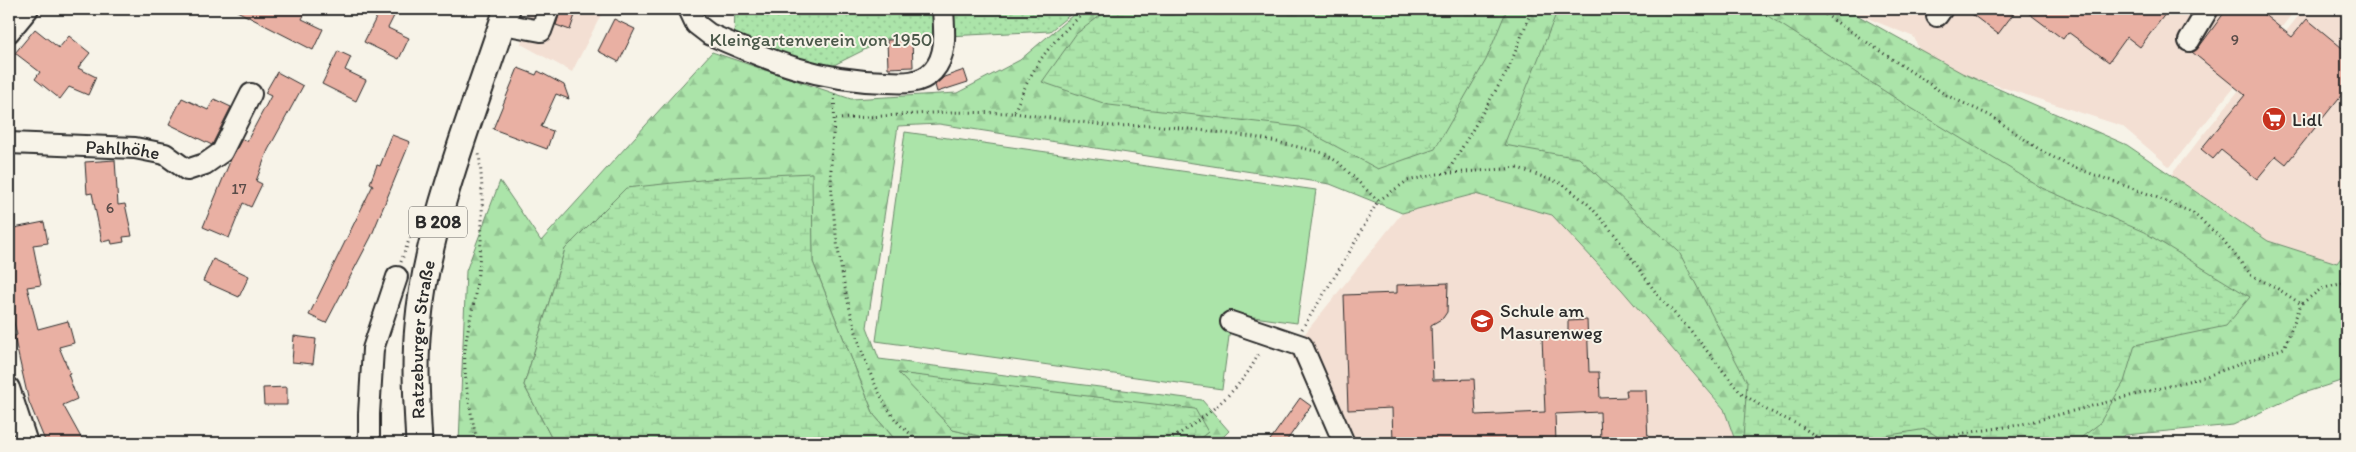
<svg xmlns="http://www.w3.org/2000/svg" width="2356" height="452" font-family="Itim,sans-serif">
<defs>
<pattern id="forest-firs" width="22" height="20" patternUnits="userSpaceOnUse" patternTransform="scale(1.25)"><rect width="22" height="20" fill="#abe4a9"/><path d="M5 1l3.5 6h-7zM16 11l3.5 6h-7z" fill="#93c492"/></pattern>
<pattern id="wetland-marsh" width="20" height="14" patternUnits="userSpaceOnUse" patternTransform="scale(1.25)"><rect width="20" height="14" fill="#abe4a9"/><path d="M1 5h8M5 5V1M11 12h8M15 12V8" fill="none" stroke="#93c492"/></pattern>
<pattern id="garden-dots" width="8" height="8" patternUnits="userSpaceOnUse" patternTransform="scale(1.25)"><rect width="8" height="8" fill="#abe4a9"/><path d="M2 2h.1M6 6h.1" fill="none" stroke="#93c492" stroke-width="1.8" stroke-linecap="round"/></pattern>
</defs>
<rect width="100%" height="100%" fill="#f7f3e8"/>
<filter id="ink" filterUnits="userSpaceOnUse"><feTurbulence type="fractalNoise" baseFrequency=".02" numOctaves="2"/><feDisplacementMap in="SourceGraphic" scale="10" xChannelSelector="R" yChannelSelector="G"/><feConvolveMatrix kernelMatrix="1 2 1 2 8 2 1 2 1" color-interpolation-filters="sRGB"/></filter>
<g filter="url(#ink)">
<g fill="#f3dfd3">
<polygon points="528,9 604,9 572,72 521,44"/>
<polygon points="1851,9 2296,9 2170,167 2122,126 1924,62 1914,37 1857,14"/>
<polygon points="2304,9 2335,9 2347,19 2347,250 2337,263 2268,241 2171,175"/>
<polygon points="1475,194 1552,215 1622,290 1724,410 1736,443 1335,443 1290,352 1402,213"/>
</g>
<polygon fill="#abe4a9" stroke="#6b886a" points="905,132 1316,190 1297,323 1232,314 1222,389 876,341"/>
<polygon fill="url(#forest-firs)" stroke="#6b886a" points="1080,9 1846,9 1962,73 2127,145 2268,241 2337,263 2347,250 2347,379 2300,394 2233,425 2125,435 2116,443 1736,443 1724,409 1622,290 1552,215 1475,194 1402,213 1330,184 939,124 898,126 867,327 879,359 1202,400 1229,431 1217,443 1194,443 1208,432 972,384 899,373 953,430 1009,443 898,443 874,415 813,262 811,173 565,249 524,385 554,443 459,443 466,271 500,181 541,241 712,52 851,99 957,93 1020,60"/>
<g fill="url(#wetland-marsh)" stroke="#6b886a">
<polygon points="1109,9 1507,9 1486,60 1435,149 1378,169 1300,127 1109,105 1042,82 1076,34"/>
<polygon points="1558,9 1757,9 1903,103 2042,188 2144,232 2250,297 2226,326 2135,345 2124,382 2099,424 2074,443 1947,443 1926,429 1843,443 1755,443 1743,438 1747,382 1679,252 1579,158 1504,145"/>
<polygon points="812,173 813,262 874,415 898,443 554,443 524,385 565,249 626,188 729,177"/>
<polygon points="898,373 1195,409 1208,432 1194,443 1009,443 953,430"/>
</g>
<polygon fill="url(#garden-dots)" stroke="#6b886a" points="735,9 1077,9 1050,31 886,39 822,71 734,38"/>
<g fill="#e9b0a3" stroke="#2b2b2b">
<polygon points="233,9 307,9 302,19 323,29 313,50"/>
<polygon points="561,9 577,9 570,30 556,25"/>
<polygon points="1965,9 2017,9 1998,34"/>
<polygon points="2023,9 2169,9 2140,47 2127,37 2109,62 2068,32 2063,39"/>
<polygon points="2227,9 2257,9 2292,37 2307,19 2347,52 2347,88 2286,164 2276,156 2257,179 2221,150 2213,159 2201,149 2245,95 2192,52 2199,47"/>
<polygon points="380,10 394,16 388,28 409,38 399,59 364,42"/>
<polygon points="614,19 635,29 619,62 598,51"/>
<polygon points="35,29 59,48 69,36 90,53 78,68 96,77 88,95 69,87 60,99 35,79 40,72 15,53"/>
<polygon points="887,40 912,40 913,67 888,68"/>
<polygon points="338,51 351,57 345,70 366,80 356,101 322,84"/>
<polygon points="518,68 536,75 538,71 564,85 569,99 556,94 541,127 553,131 547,149 493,129"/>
<polygon points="964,70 968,82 937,92 935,85 944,77"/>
<polygon points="277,72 303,86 268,150 256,181 262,184 251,207 243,203 229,238 203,227 231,159 242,139 247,141 271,96 265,93"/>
<polygon points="182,98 208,110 214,99 231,107 212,145 169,124"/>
<polygon points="392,135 410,142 371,237 326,323 309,315 373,185 370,183 377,165 380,166"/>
<polygon points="115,160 118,205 125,204 132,236 123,237 124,242 112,244 111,240 102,242 92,193 87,194 85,162"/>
<polygon points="44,222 48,243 33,245 41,285 27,287 38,329 68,321 74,343 59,347 70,373 68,374 77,399 63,405 84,443 46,443 29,402 14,336 17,335 9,302 9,229"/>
<polygon points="213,259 249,276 239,297 203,281"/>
<polygon points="1448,283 1447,312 1443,318 1431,325 1433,380 1474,379 1476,415 1545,412 1542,337 1568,336 1568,321 1587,320 1589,372 1599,372 1600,398 1627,397 1626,390 1646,390 1648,443 1601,443 1600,412 1555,414 1556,443 1393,443 1392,408 1348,410 1344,295 1397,293 1397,285"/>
<polygon points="294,336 316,339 313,364 292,362"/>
<polygon points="287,387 287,405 264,405 263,388"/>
<polygon points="1300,398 1311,406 1285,443 1268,443"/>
</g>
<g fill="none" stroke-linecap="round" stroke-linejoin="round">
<g stroke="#2b2b2b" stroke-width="24">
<g id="minor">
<path d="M689 9 696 24 709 34C770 61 818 81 887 82 903 83 921 84 933 71 948 54 944 30 943 9"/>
<polyline points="1937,16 1942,9"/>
<polyline points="503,24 541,31 549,9"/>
<polyline points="9,32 28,9"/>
<polyline points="2189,41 2208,9"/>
<path id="s1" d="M9 143 135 148 165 154 187 170 205 164 222 152 251 94"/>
<polyline points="1231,322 1302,346 1344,443"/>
<polyline points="9,388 27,443"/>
<polyline points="369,443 369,414 373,349 397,277"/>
</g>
</g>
<g stroke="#2b2b2b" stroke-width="29">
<g id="major">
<path id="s2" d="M419 443C417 404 414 365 418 326 427 222 475 108 507 9"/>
</g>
</g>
<g stroke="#2b2b2b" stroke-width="3" stroke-dasharray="1 4" stroke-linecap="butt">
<polyline points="1817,9 1946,95 1991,116 2043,152 2070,166 2151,195 2193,213 2223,240 2251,275 2275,287 2301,304"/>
<path d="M834 94C836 120 831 144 831 170 832 241 853 362 895 419 902 428 914 437 924 443"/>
<polyline points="1014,113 1111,126 1152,125 1198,130 1254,137 1290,145 1323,153 1338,162 1378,201"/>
<path d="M836 119 947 112 1014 113C1032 66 1050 41 1089 9"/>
<polyline points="1447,173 1509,68 1532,9"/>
<polyline points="401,262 416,221"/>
<polyline points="1302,329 1345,260 1378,201 1407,181 1437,174 1518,168 1563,184 1589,205 1616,236 1659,297 1691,331 1740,392 1767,410 1799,425 1826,443"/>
<path d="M477 443C472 416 463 380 465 352 466 333 472 314 475 295 482 248 485 201 479 154"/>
<path d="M1164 443C1201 421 1242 391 1260 351"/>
<polyline points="1942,443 1949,437 1965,433 2019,425 2207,376 2284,348 2301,304 2321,289 2347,282"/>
</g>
<use href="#minor" stroke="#f7f3e8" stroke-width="20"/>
<use href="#major" stroke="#f7f3e8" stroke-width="25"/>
</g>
</g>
<defs>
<g id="supermarket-disc" transform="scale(1.25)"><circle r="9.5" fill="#c8321e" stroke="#f7f3e8"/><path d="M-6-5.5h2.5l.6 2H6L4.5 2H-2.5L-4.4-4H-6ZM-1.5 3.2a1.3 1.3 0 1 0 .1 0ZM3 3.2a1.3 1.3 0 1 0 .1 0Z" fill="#fff"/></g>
<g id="school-disc" transform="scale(1.25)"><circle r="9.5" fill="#c8321e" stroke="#f7f3e8"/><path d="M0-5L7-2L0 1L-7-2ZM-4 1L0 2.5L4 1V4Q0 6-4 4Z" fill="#fff"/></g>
</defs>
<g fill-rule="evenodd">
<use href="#supermarket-disc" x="2274" y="119"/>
<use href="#school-disc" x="1482" y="321"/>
</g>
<g text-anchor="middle" stroke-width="4" stroke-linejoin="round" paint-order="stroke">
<g font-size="16" fill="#5a4c49">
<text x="2235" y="45">9</text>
<text x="239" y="194">17</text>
<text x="110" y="213">6</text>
</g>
<rect fill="#f7f3e8" stroke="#686764" stroke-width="1" x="409" y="206.5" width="58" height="31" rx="4"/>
<g font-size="18" font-weight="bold" fill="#2b2b2b">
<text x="438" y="228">B 208</text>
</g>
<g font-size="19" fill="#4b594a" stroke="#f7f3e8">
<text x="821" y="46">Kleingartenverein von 1950</text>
</g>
<g font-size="19" fill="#2b2b2b" stroke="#f7f3e8" text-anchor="start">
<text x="2292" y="126">Lidl</text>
<text x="1500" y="317">Schule am<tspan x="1500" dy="22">Masurenweg</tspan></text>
</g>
<g font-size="19" fill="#2b2b2b" stroke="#f7f3e8">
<text dy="7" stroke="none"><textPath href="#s1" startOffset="114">Pahlhöhe</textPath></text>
<text dy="7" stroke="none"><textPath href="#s2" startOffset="104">Ratzeburger Straße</textPath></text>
</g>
</g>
<rect width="2356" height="452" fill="none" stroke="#f7f3e8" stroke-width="30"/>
<rect x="15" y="15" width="2326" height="422" fill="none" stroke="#2b2b2b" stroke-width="2" filter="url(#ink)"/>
</svg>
